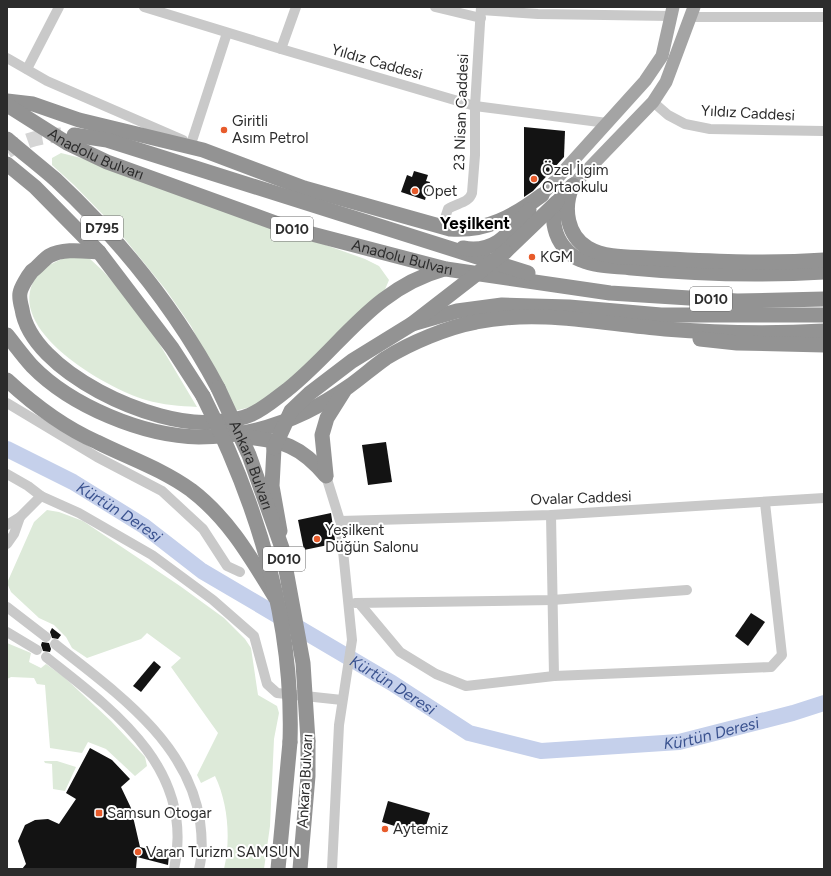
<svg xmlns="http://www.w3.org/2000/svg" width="831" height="876" font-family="Figtree,sans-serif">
<rect width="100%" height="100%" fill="#fff"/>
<g fill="#ddead9">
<polygon points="61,153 81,158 365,259 379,266 389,280 384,292 263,404 234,411 191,326 166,290 115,227 74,185 52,165 52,158"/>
<path d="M72 255 89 258 103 271 127 298 150 328 197 407C180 406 163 405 146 400 106 388 2 329 36 277 44 265 60 260 72 255Z"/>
<path d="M47 510 59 512 83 521 180 586 224 618 245 639 251 648 258 695 277 706 279 713 274 739 270 826 264 869H224C231 839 228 803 215 776L201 783 197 775 218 733 171 667 181 658 147 633 141 639 87 658 72 648 66 637 54 625 39 618 11 592 7 583 34 522Z"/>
<polygon points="7,643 31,653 29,662 41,668 46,664 64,677 111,721 145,757 147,766 135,776 106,749 88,742 82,753 50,748 45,685 37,684 34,678 11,677 7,679"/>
<polygon points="44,761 57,761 76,767 65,791 53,789 52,764 45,763"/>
</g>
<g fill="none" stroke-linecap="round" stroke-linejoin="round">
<path stroke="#c5d0eb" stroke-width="16" id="s1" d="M7 449 73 482 144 526 202 571 392 683 469 733 541 751 679 742 793 713 824 703"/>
</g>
<g fill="#131313">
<polygon points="524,127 565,131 564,157 533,191 524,197"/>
<polygon points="414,171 428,175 426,181 430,182 425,200 401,192 407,175 412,177"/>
<polygon points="386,442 392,482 368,485 362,445"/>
<polygon points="331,513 335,540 327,542 328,545 304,550 298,520"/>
<polygon points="751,613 765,622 748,646 735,636"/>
<polygon points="52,628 61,635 58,639 52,638 50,632"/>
<polygon points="42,642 49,643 51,649 50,652 43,651 41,645"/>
<polygon points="154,661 161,667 141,692 133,686"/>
<polygon points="90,748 112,760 130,779 121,787 131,808 140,847 169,855 168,865 137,857 136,869 22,869 26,864 18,841 25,825 35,820 48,819 59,824 76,799 66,793"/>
<polygon points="388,801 430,813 423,835 382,822"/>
</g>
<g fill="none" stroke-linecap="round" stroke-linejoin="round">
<path stroke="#d5d5d5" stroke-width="15" stroke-dasharray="15 8" stroke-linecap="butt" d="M7 151C25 140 40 136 61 135"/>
<g stroke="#c9c9c9" stroke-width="10">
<polyline points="144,7 281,49 475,106 607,123"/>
<polyline points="435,7 481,18"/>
<polyline points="481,10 538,14 671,16"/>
<polyline points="691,17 824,17"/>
<polyline points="281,49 296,7"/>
<polyline points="7,58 47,81 183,140"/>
<polyline points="27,69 59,7"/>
<polyline points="653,102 668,115 685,124 710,129 824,131"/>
<polyline points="190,147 227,33"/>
<path d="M442 227 448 209C457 203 469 203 472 193L475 155V106L481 7"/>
<polyline points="7,403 97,457 162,491 203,529 227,566 240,572"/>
<polyline points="7,474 28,486 41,496"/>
<polyline points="326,476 340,521 352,640 339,725 332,869"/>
<polyline points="551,515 554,676"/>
<polyline points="340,521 551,515 824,498"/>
<polyline points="7,525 20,517 41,496 79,513 152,555 213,600 254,636 267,684 277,693 342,700"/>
<polyline points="7,544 14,534 20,517"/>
<polyline points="355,603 552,600 687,590"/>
<polyline points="359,603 400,652 436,674 466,686 554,676 771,667 782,655 765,503"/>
<polyline points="7,607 46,637"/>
<polyline points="7,632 37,650"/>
<path d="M55 644C114 691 188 741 200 821 202 836 203 854 199 869"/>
<path d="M46 657C115 711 196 770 174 869"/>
</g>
<g stroke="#a4a4a4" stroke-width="13">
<polyline points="573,185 653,102 666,82 694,7"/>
<polyline points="542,195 645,81 662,56 673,7"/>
</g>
<g stroke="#939393" stroke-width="15">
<path d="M7 101 33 104 79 120 203 150 304 188 450 229C486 232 514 216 542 195"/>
<path id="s2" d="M7 105 67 143 107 162 289 228 446 269 610 293 737 301 824 299"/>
<polyline points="74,135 107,140 528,273"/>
<path d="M7 139C23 153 40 166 56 180 120 240 177 311 218 388"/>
<polyline points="7,164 35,187 99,252 172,348 203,396"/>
<path d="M573 185C559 198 550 209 555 229 558 242 568 255 581 260 597 267 616 266 632 268 695 274 761 276 824 272"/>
<path d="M572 187C563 208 567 236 588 248 605 258 629 257 648 258 706 261 766 264 824 260"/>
<path d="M463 248C496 254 510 232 529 210"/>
<path d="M99 252C83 251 63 248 49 256 43 260 38 267 32 271 28 276 21 287 20 293 19 298 21 305 22 309 31 372 155 428 213 422 225 421 239 420 250 415 264 409 275 399 287 390 342 346 372 289 444 269"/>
<polyline points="505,252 557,202"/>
<polyline points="412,324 457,311 502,305 569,307 661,315 824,315"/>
<path d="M7 335C15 345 23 356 32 366 71 406 143 436 199 437 236 437 273 428 306 412 320 405 335 396 348 387 361 378 373 367 386 358 410 343 448 327 476 322 540 309 602 324 665 329 718 333 771 334 824 331"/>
<polyline points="700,339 737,343 824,345"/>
<path d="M7 380C33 404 65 428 97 442 129 458 162 469 191 490 229 519 251 558 275 597"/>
<path d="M244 437C282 440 301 446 326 476"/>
<polyline points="274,448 272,486 280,531"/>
<polyline points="326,475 322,435 327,418 344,391"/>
<polyline points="278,869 290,742"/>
<polyline points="300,869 308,776 308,741"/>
</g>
<g stroke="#939393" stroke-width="15">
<path id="s3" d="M218 388 249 455 282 548 303 663 308 741"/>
<path d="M203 396C257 503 294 621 290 742"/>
<polyline points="274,448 291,411 310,393 352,361 412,324 505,252"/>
</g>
</g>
<g fill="#e75b2b" stroke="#fff" stroke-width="1.5">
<circle cx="224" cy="130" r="4"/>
<circle cx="534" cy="179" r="4"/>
<circle cx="415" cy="191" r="4"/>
<circle cx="532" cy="257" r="4"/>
<circle cx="317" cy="539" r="4"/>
<rect x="95" y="809" width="8" height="8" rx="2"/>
<circle cx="385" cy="829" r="4"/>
<circle cx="138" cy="852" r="4"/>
</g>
<g text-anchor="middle" stroke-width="4" stroke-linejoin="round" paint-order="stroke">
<g fill="#fff" stroke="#6b6b6b" stroke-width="1">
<rect x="81" y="216" width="42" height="24" rx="3"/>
<rect x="271" y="217" width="42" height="24" rx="3"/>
<rect x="690" y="287" width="42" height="24" rx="3"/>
<rect x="263" y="547" width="42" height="24" rx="3"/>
</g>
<g font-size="14" font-weight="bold" fill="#2c2c2c">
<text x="102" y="233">D795</text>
<text x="292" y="234">D010</text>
<text x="711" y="304">D010</text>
<text x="284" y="564">D010</text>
</g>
<g font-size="15" fill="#2c2c2c" stroke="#fff">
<text transform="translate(377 62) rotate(16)" y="5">Yıldız Caddesi</text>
<text transform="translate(461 112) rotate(-88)" y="5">23 Nisan Caddesi</text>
<text transform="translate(748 113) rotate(3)" y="5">Yıldız Caddesi</text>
<text dy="5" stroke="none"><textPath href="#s2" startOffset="102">Anadolu Bulvarı</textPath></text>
<text dy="5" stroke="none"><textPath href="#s2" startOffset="426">Anadolu Bulvarı</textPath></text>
<text dy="5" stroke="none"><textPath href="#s3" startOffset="84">Ankara Bulvarı</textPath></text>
<text transform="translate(581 498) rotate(-2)" y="5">Ovalar Caddesi</text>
<text transform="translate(305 781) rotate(-87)" y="5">Ankara Bulvarı</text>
</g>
<g font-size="15" fill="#2c2c2c" stroke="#fff" text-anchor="start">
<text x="232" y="126">Giritli<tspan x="232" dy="17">Asım Petrol</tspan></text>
<text x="542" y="175">Özel İlgim<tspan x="542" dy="17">Ortaokulu</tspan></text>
<text x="423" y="196">Opet</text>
<text x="540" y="262">KGM</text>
<text x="325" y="535">Yeşilkent<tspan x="325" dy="17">Düğün Salonu</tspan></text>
<text x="107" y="818">Samsun Otogar</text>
<text x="393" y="834">Aytemiz</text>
<text x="146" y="857">Varan Turizm SAMSUN</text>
</g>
<g font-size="16" font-style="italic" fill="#3a528f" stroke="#fff">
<text dy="6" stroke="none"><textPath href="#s1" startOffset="129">Kürtün Deresi</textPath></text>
<text dy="6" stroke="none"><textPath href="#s1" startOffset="453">Kürtün Deresi</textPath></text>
<text dy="6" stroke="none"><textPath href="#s1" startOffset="789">Kürtün Deresi</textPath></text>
</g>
<g font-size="17" font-weight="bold" fill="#000" stroke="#fff">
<text x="475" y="229">Yeşilkent</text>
</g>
</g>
<rect width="831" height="876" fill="none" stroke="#2c2c2c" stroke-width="16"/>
</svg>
